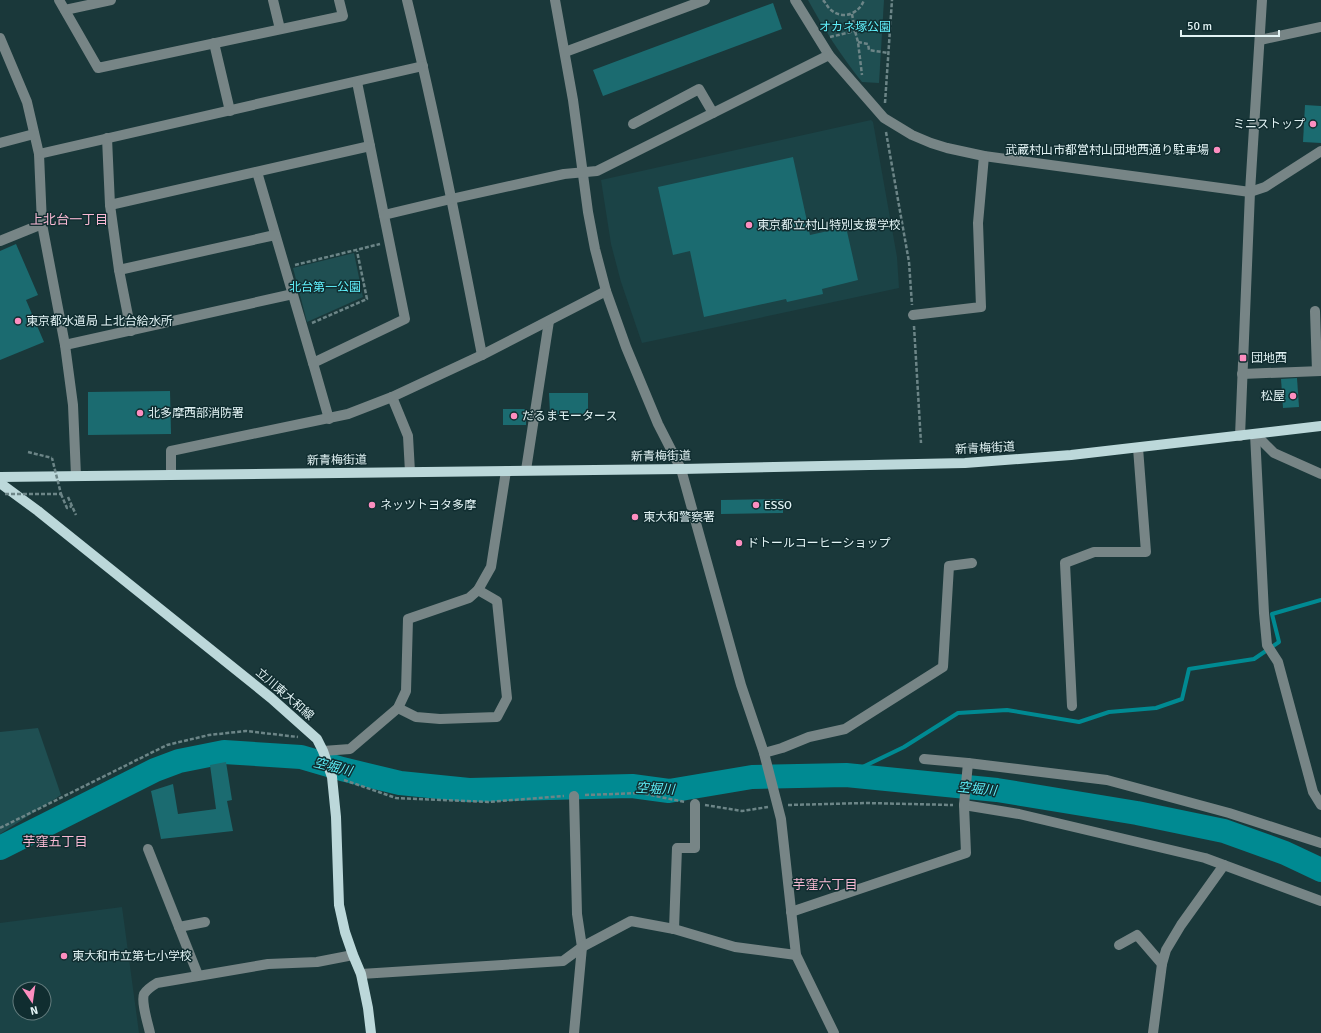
<svg xmlns="http://www.w3.org/2000/svg" width="1321" height="1033" font-family="Signika,'Noto Sans JP',sans-serif">
<rect width="100%" height="100%" fill="#1a383a"/>
<g fill="#1b4346" fill-rule="evenodd">
<polygon points="871,120 873,122 897,257 899,288 642,343 621,282 611,244 601,180"/>
<path d="M122 907 139 1033H0V923ZM20 989H44V1013H20Z"/>
</g>
<g fill="#1f4f52">
<path d="M808 0H884L879 83 862 82C841 56 824 29 808 0Z"/>
<polygon points="354,253 363,297 307,322 293,268"/>
<polygon points="38,728 61,795 0,834 0,732"/>
</g>
<g fill="none" stroke-linecap="round" stroke-linejoin="round">
<polyline stroke="#008a92" stroke-width="4" points="846,775 904,747 958,713 1007,710 1079,722 1109,712 1156,708 1182,699 1189,669 1254,659 1279,642 1272,614 1321,600"/>
<polyline stroke="#008a92" stroke-width="24" points="0,848 155,770 179,761 224,752 301,757 342,769 400,783 469,790 632,786 669,791 752,777 846,775 997,790 1137,813 1224,831 1285,853 1321,870"/>
</g>
<g fill="#1b6b70">
<polygon points="773,3 782,29 603,96 593,70"/>
<polygon points="1305,105 1321,106 1321,143 1303,142"/>
<polygon points="793,157 810,235 846,227 858,280 822,289 823,294 787,302 786,299 704,317 690,251 673,255 658,187"/>
<polygon points="16,244 38,295 26,300 44,342 0,360 0,251"/>
<polygon points="1297,378 1299,407 1283,408 1281,379"/>
<polygon points="170,391 171,434 88,435 88,392"/>
<polygon points="549,393 588,393 588,414 556,415 556,413 550,413"/>
<rect x="503" y="409" width="23" height="16"/>
<polygon points="783,499 783,513 721,514 721,500"/>
<polygon points="226,762 232,800 227,801 233,831 161,839 151,791 173,784 178,814 216,809 210,765"/>
</g>
<g fill="none" stroke-linecap="round" stroke-linejoin="round">
<g stroke="#6c8587" stroke-width="2.5" stroke-dasharray="4 2" stroke-linecap="butt">
<path d="M823 0C826 3 828 8 831 10 843 20 859 14 864 0"/>
<polyline points="852,14 855,31 858,42 862,75"/>
<polyline points="830,37 855,31"/>
<polyline points="858,42 868,44 869,50 888,53"/>
<polyline points="885,103 892,0"/>
<polyline points="886,132 909,262 912,305"/>
<polyline points="295,265 380,244"/>
<polyline points="312,323 367,299 357,251"/>
<polyline points="914,326 921,443"/>
<polyline points="28,452 52,458"/>
<polyline points="61,494 67,508 72,506"/>
<polyline points="68,497 76,515"/>
<polyline points="344,780 396,798 488,802 564,796"/>
<polyline points="585,795 641,793 685,802"/>
<polyline points="705,805 742,811 768,807"/>
<polyline points="788,805 866,803 953,805"/>
<polyline points="0,828 167,745 209,735 246,731 298,737"/>
</g>
<g stroke="#778586" stroke-width="10">
<polyline points="59,0 98,68 343,16 339,0"/>
<polyline points="273,0 280,29"/>
<path d="M407 0C436 118 459 236 482 355"/>
<polyline points="555,0 573,100 588,212 595,249 606,291 626,347 658,424 681,469 741,685 764,753 781,819 796,955 834,1033"/>
<polyline points="795,0 829,55 884,118 912,135 931,143 947,148 984,156 1250,192 1265,187 1321,151"/>
<polyline points="65,10 111,0"/>
<polyline points="0,38 27,102 39,154 42,224 65,345 73,405 76,476"/>
<polyline points="1260,40 1321,27"/>
<polyline points="214,43 230,111"/>
<polyline points="565,52 705,0"/>
<polyline points="633,124 699,89 713,113"/>
<polyline points="107,138 110,205 119,270 131,331"/>
<polyline points="0,143 34,134"/>
<polyline points="39,154 423,66"/>
<polyline points="257,172 313,363 405,319 357,82"/>
<polyline points="110,205 370,146"/>
<polyline points="384,215 451,199 564,174 597,171 829,55"/>
<polyline points="0,241 42,224"/>
<polyline points="119,270 275,235"/>
<polyline points="1315,311 1317,371"/>
<polyline points="913,315 981,307 978,223 984,156"/>
<polyline points="65,345 293,294"/>
<polyline points="313,363 329,419"/>
<polyline points="1242,374 1321,371"/>
<polyline points="392,397 408,436 410,472"/>
<polyline points="1255,434 1264,613 1267,645 1278,662 1313,792 1321,805"/>
<polyline points="1255,434 1274,453 1321,474"/>
<polyline points="1240,436 1250,192 1262,0"/>
<polyline points="526,470 549,321"/>
<polyline points="171,475 171,451 348,414 392,397 482,355 606,291"/>
<polyline points="1072,706 1065,563 1094,552 1146,552 1138,448"/>
<polyline points="398,708 416,717 440,719 497,717 507,698 497,601 478,590"/>
<polyline points="323,751 350,749 398,708 406,691 408,619 469,598 478,590 491,567 506,471"/>
<polyline points="764,753 782,748 809,737 845,729 943,667 949,566 972,563"/>
<polyline points="924,759 968,763 1107,780 1229,813 1321,843"/>
<polyline points="574,796 577,914 582,947 574,1033"/>
<polyline points="964,805 1019,814 1205,858 1321,901"/>
<polyline points="148,849 198,975"/>
<polyline points="791,912 966,853 964,805 968,763"/>
<polyline points="179,927 205,922"/>
<polyline points="674,929 677,848 695,848 695,804"/>
<polyline points="1119,945 1137,935 1162,964"/>
<polyline points="361,974 563,961 582,947 631,921 674,929 735,947 796,955"/>
<path d="M150 1033C148 1024 141 1002 144 994 147 989 152 986 157 983L268 964 317 962 353 955"/>
<polyline points="1153,1033 1162,964 1166,950 1181,925 1224,865"/>
</g>
<g stroke="#bcd8da" stroke-width="10">
<polyline points="0,477 681,469 965,463 1071,455 1321,426"/>
<polyline points="0,483 38,511 271,698 317,739 323,751 332,777 336,817 339,905 345,932 353,955 361,974 368,1008 371,1033"/>
</g>
<polyline stroke="#6c8587" stroke-width="2.5" stroke-dasharray="4 2" stroke-linecap="butt" points="5,494 61,494 52,458"/>
</g>
<g fill="#fd8ec0" stroke="#102d30" stroke-width="1.5">
<circle cx="1313" cy="124" r="4"/>
<circle cx="1217" cy="150" r="4"/>
<circle cx="749" cy="225" r="4"/>
<circle cx="18" cy="321" r="4"/>
<rect x="1239" y="354" width="8" height="8" rx="2"/>
<circle cx="1293" cy="396" r="4"/>
<circle cx="140" cy="413" r="4"/>
<circle cx="514" cy="416" r="4"/>
<circle cx="372" cy="505" r="4"/>
<circle cx="756" cy="505" r="4"/>
<circle cx="635" cy="517" r="4"/>
<circle cx="739" cy="543" r="4"/>
<circle cx="64" cy="956" r="4"/>
</g>
<g text-anchor="middle" stroke-width="3" stroke-linejoin="round" paint-order="stroke">
<g font-size="12" fill="#60effa" stroke="#102d30">
<text x="855" y="31">オカネ塚公園</text>
<text x="325" y="291">北台第一公園</text>
</g>
<g font-size="12" fill="#e2f3f4" stroke="#102d30" text-anchor="start">
<text x="1305" y="128" text-anchor="end">ミニストップ</text>
<text x="1209" y="154" text-anchor="end">武蔵村山市都営村山団地西通り駐車場</text>
<text x="757" y="229">東京都立村山特別支援学校</text>
<text x="26" y="325">東京都水道局 上北台給水所</text>
<text x="1251" y="362">団地西</text>
<text x="1285" y="400" text-anchor="end">松屋</text>
<text x="148" y="417">北多摩西部消防署</text>
<text x="522" y="420">だるまモータース</text>
<text x="380" y="509">ネッツトヨタ多摩</text>
<text x="764" y="509">ESSO</text>
<text x="643" y="521">東大和警察署</text>
<text x="747" y="547">ドトールコーヒーショップ</text>
<text x="72" y="960">東大和市立第七小学校</text>
</g>
<g font-size="12" fill="#e2f3f4" stroke="#102d30">
<text transform="translate(985 448) rotate(-3)" y="4">新青梅街道</text>
<text transform="translate(661 456) rotate(-1)" y="4">新青梅街道</text>
<text transform="translate(337 460) rotate(-1)" y="4">新青梅街道</text>
<text transform="translate(285 694) rotate(41)" y="4">立川東大和線</text>
</g>
<g font-size="13" fill="#f8b9d3" stroke="#102d30">
<text x="69" y="224">上北台一丁目</text>
<text x="55" y="846">芋窪五丁目</text>
<text x="825" y="889">芋窪六丁目</text>
</g>
<g font-size="13" font-style="italic" fill="#5dedf7" stroke="#102d30">
<text transform="translate(333 766) rotate(14)" y="5">空堀川</text>
<text transform="translate(655 788) rotate(3)" y="5">空堀川</text>
<text transform="translate(977 788) rotate(6)" y="5">空堀川</text>
</g>
</g>
<g transform="translate(32 1001) rotate(167)"><circle r="19" fill="#102d30" stroke="#647c7e"/>
<path d="M0-3L7 15L0 10L-7 15Z" fill="#fd8ec0"/>
<text y="-6" font-size="11" font-weight="bold" text-anchor="middle" fill="#e2f3f4">N</text>
</g>
<path d="M1181 30v6h98v-6" fill="none" stroke="#e2f3f4" stroke-width="2"/>
<text x="1187" y="30" font-size="12" fill="#e2f3f4" stroke="#102d30" stroke-width="3" paint-order="stroke">50 m</text>
</svg>
